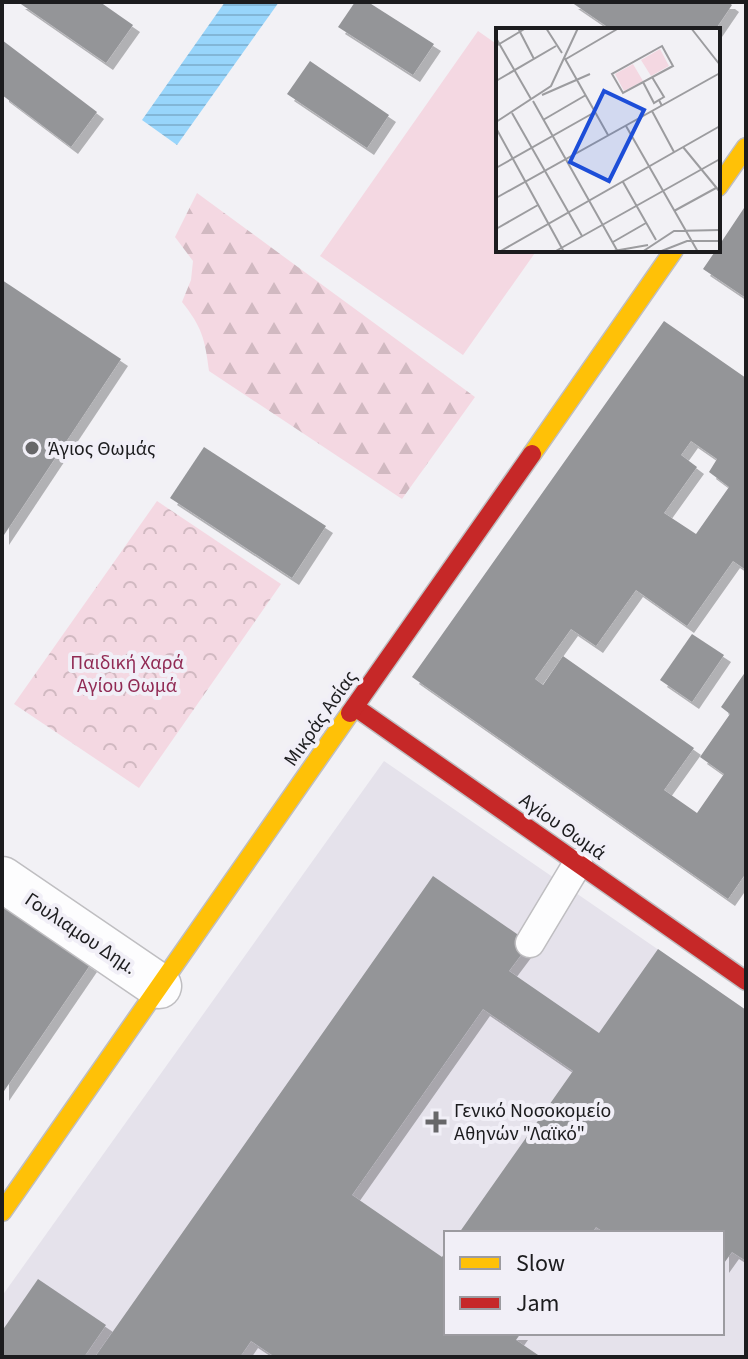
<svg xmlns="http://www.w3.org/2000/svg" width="748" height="1359" font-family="'Source Sans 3',sans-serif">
<defs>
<pattern id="forest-firs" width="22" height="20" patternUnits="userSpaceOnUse" patternTransform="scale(2)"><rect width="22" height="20" fill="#f4d8e2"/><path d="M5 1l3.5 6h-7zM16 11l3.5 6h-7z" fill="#d1b9c1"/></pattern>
<pattern id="park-crowns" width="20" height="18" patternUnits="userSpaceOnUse" patternTransform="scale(2)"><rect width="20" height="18" fill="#f4d8e2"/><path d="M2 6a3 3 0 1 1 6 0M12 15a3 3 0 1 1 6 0" fill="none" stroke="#d1b9c1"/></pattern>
<pattern id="water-rules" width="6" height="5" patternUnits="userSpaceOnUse" patternTransform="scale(2)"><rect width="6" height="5" fill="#98d5fb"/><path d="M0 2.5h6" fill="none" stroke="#82b6d7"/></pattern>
<filter id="shadow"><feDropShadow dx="7" dy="7" stdDeviation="0" flood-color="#0004"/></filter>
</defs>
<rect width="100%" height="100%" fill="#f2f1f5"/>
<path fill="#e5e2eb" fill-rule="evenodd" d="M384 761 746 1010V1357H2V1296ZM446 1233H722V1333H446Z"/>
<polygon fill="#f4d8e2" points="478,31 498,45 498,250 537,250 463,355 320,256"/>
<path fill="url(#forest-firs)" d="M197 193 475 397 402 499 209 371C205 339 202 327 182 302L191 280 193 261 175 237Z"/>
<polygon fill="url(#park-crowns)" points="157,501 281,584 139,788 14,704"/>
<polygon fill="url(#water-rules)" points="225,2 279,2 177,145 142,120"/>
<g fill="#949598" fill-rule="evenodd" filter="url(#shadow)">
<polygon points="18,2 100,2 133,25 106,63"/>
<polygon points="355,2 368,2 434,44 413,75 338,27"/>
<polygon points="571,2 728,2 732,5 715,30 612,30"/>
<polygon points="2,40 97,112 71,147 2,95"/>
<polygon points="310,61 389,115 367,148 287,94"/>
<polygon points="746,205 746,298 703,269 716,250 718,250 718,247"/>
<polygon points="2,280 121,359 2,538"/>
<path d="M664 321 746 378V570L733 561 687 626 636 590 596 646 571 629 535 679 543 685 563 656 694 748 664 790 697 813 724 774 700 757 730 714 721 707 746 671V873L728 899 412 677ZM691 441 717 459 709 472 729 487 696 534 664 513 697 467 681 455Z"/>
<polygon points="204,447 326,526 292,578 170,498"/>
<polygon points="692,634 724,655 692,702 660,680"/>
<polygon points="433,876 530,943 509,971 599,1033 658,949 746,1010 746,1261 732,1252 722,1266 722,1233 605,1233 596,1227 592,1233 459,1233 573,1071 483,1009 352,1195 442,1257 446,1251 446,1333 521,1333 516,1340 541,1357 275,1357 251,1341 240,1357 95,1357"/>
<polygon points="2,905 90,965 2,1094"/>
<polygon points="38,1279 106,1325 84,1357 2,1357 2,1331"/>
</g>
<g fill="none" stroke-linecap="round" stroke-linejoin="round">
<g stroke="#bfbec1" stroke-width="31">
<polyline id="lane" points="530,943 578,863"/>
</g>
<g stroke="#bfbec1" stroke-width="47">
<polyline id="street" points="2,879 159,986"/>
</g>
<g stroke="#bfbec1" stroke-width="21">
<g id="slow">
<polyline points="718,187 746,147"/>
<polyline points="532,454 674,250"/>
<polyline points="2,1212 350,713"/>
</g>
</g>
<g stroke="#bfbec1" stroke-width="21">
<g id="jam">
<polyline points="355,707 746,981"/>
<polyline points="350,713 532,454"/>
</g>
</g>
<use href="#lane" stroke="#fdfdfe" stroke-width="28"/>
<use href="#street" stroke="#fdfdfe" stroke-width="44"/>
<use href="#slow" stroke="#ffc107" stroke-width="18"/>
<use href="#jam" stroke="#c62828" stroke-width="18"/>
</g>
<g fill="#676769" stroke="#f1eff7" stroke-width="3">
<circle cx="32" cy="448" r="8"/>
<path d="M432 1110h8v8h8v8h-8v8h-8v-8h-8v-8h8z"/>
</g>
<g text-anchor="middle" stroke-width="8" stroke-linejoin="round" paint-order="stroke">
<g font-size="20" fill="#1c1c1e" stroke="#f1eff7" text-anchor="start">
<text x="48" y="455">Άγιος Θωμάς</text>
<text x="454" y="1117">Γενικό Νοσοκομείο<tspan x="454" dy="23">Αθηνών "Λαϊκό"</tspan></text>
</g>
<g font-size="20" fill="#912a54" stroke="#f1eff7">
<text x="127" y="669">Παιδική Χαρά<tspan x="127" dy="23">Αγίου Θωμά</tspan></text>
</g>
<g font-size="20" fill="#1c1c1e" stroke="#f1eff7">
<text transform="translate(320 718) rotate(-55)" y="7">Μικράς Ασίας</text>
<text transform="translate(563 826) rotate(35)" y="7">Αγίου Θωμά</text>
<text transform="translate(81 933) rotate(34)" y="7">Γουλιαμου Δημ.</text>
</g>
</g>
<g transform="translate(496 28)">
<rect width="224" height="224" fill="#f2f1f5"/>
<path d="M164 21 173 38 155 48 145 32ZM137 36 147 53 128 63 119 46Z" fill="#f4d8e2"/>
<path fill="none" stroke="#9c9c9f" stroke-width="2" d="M22 0 38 31M50 0 66 25M195 0 224 37M0 10 35 71M0 18 30 0M166 18 177 38 127 65 116 46ZM68 29 112 107M70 31 123 0M156 49 168 69 163 72M0 53 60 18M147 54 158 75 163 72 166 78M46 67 94 46M37 73 122 224M156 83 178 124M16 85 86 208M47 92 90 67M0 94 55 58 82 0M130 98 202 224M0 100 68 224M187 119 224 164M0 140 99 84M127 154 160 212M0 170 224 45M178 183 220 160M0 201 42 177M117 214 150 195M3 224 224 98M58 224 224 131M112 224 152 217M146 224 178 203 224 202M163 224 191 213H224"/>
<path fill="#1d4ed8" fill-opacity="0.15" stroke="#1d4ed8" stroke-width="4" d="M108 63 148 82 113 153 74 134Z"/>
<rect width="224" height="224" fill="none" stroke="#1c1c1e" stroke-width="4"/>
</g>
<rect width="748" height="1359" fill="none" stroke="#1c1c1e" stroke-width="8"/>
<rect x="444" y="1231" width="280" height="104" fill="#f1eff7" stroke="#9c9ba0" stroke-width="2"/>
<rect x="460" y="1257" width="40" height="12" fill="#ffc107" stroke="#9c9ba0" stroke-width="2"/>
<text x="516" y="1271" font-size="24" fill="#1c1c1e">Slow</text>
<rect x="460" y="1297" width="40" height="12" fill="#c62828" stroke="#9c9ba0" stroke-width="2"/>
<text x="516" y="1311" font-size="24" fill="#1c1c1e">Jam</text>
</svg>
